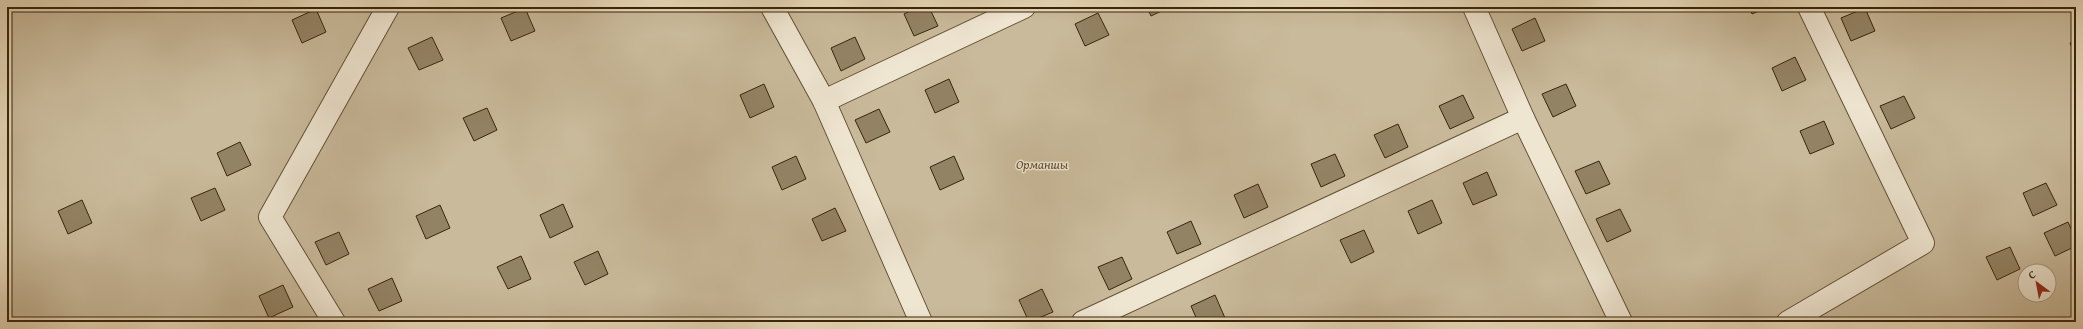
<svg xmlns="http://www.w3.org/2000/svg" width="2083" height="329" font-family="'Gentium Book Plus',serif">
<rect width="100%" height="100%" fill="#e7d9b9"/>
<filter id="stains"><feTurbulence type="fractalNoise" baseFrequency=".005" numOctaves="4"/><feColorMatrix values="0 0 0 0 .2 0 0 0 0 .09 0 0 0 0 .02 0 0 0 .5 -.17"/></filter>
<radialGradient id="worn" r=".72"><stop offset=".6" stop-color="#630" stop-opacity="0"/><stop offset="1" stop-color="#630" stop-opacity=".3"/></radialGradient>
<path fill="#c9ba9b" stroke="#807053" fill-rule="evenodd" d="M7 7H2076V322H7ZM2025 271H2049V295H2025Z"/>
<g fill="#938365" stroke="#38250b">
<polygon points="919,7 929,7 938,26 914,36 904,14"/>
<polygon points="1147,7 1170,7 1151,16"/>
<polygon points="1749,7 1768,7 1752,14"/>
<polygon points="525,8 535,31 511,41 501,18"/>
<polygon points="1865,8 1875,31 1851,41 1841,18"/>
<polygon points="316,9 326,32 302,43 292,20"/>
<polygon points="1098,13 1109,35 1085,46 1075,24"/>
<polygon points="1535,18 1545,41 1522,51 1512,29"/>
<polygon points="432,37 443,60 419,70 408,48"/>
<polygon points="855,37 865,59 841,71 831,48"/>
<polygon points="2076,41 2076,57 2070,43"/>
<polygon points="1795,57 1806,80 1782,91 1772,68"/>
<polygon points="949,79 959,102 935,113 925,90"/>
<polygon points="764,84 774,107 750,118 740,95"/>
<polygon points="1566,84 1576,106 1553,117 1542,94"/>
<polygon points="1463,95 1474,118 1450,129 1439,106"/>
<polygon points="1904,96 1915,118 1891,129 1880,106"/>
<polygon points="487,108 497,130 474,141 463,118"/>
<polygon points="879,109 890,132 866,143 855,120"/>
<polygon points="1824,121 1834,144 1810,154 1800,131"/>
<polygon points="1398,124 1408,147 1385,158 1374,135"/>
<polygon points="240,142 251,165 227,176 217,153"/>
<polygon points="1335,154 1345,176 1321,187 1311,164"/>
<polygon points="796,156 806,179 782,190 772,167"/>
<polygon points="954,156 964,179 940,190 930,167"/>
<polygon points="1599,161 1610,184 1586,194 1575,171"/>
<polygon points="1487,172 1497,195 1473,205 1463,183"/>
<polygon points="2046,183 2057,205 2033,216 2023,193"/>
<polygon points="1258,184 1268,207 1244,218 1234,195"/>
<polygon points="215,188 225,210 201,221 191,198"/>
<polygon points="82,200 92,223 68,234 58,211"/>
<polygon points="1432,200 1442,223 1418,234 1408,211"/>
<polygon points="563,204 573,227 550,238 540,215"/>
<polygon points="440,205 450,228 426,239 416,216"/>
<polygon points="835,208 846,231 822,241 812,219"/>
<polygon points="1620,209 1631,231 1607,242 1596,219"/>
<polygon points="1191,221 1201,244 1177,254 1167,232"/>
<polygon points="2068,222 2076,240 2076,246 2055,256 2044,233"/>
<polygon points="1364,230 1374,252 1351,263 1340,240"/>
<polygon points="339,232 349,254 326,265 315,242"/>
<polygon points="2010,247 2020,269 1997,280 1986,257"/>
<polygon points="598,251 608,274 585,285 574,262"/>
<polygon points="521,256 531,279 508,289 497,267"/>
<polygon points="1122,257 1132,279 1109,290 1098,267"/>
<polygon points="392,278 402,301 379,311 368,289"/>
<polygon points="283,285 293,307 269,318 259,296"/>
<polygon points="1042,289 1053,312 1029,322 1019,300"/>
<polygon points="1215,295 1225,318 1215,322 1198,322 1191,306"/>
</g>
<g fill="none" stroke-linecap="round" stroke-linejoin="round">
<g stroke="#645236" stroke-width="24">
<g id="minor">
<polyline points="772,7 824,101 921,322"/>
<polyline points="1474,7 1523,118 1621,322"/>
<polyline points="824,101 1024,7"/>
<polyline points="334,322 270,217 388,7"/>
<polyline points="1083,322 1523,118"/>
<polyline points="1788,322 1923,243 1809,7"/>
</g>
</g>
<use href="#minor" stroke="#efe6d2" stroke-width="22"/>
</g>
<g text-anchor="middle" stroke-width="3" stroke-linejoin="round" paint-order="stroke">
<g font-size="13" font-style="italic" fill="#5c4a2f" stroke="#efe6d2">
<text x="1042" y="169">Орманшы</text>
</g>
</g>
<rect width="2083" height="329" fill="none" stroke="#e7d9b9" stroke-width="24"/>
<rect x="8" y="8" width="2067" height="313" fill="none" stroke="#38250b" stroke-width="2"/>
<rect x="12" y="12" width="2059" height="305" fill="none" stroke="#38250b"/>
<g transform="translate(2037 283) rotate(328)"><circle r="19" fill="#efe6d2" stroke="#a69982"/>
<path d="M0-3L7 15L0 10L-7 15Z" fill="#8f2418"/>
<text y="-6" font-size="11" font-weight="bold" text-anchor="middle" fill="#38250b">С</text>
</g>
<rect width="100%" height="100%" filter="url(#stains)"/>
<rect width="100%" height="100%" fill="url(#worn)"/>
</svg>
